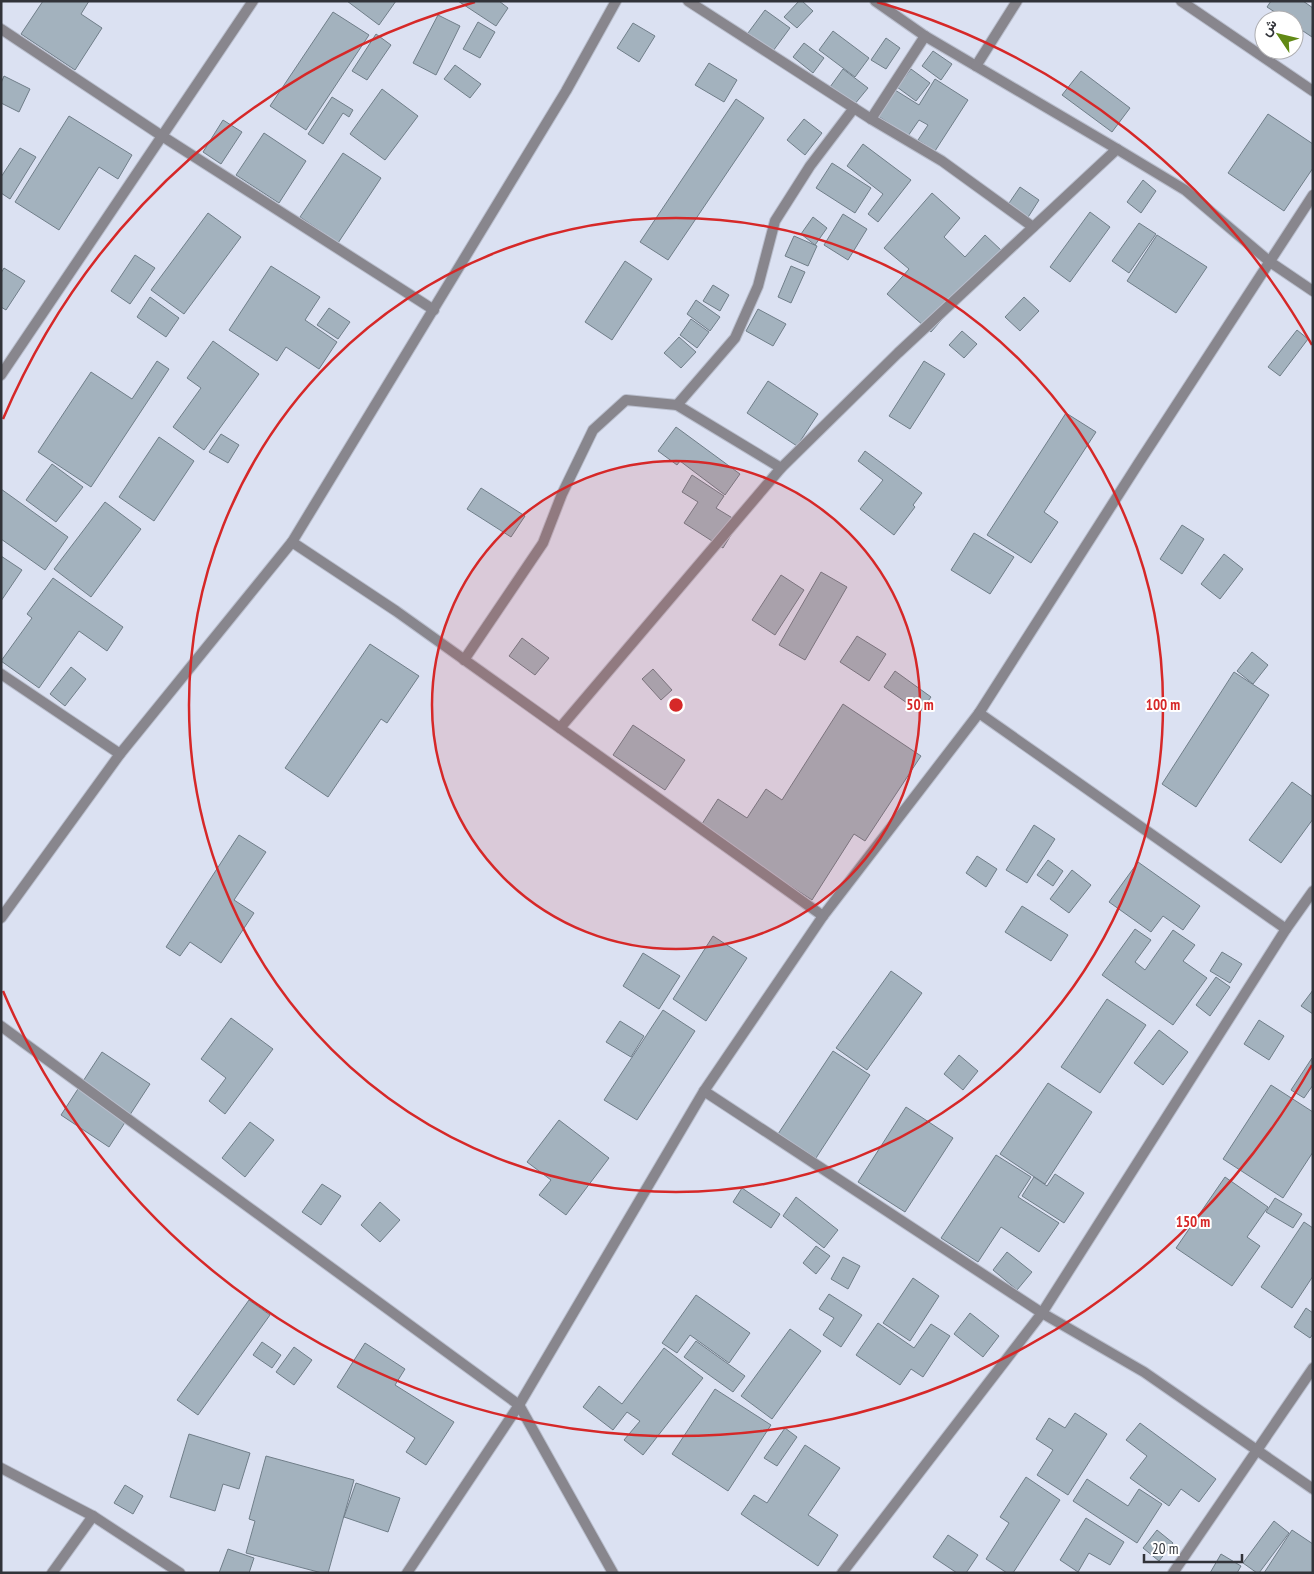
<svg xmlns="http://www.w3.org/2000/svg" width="1314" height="1574" font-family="'PT Sans Narrow',Vazirmatn,sans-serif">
<rect width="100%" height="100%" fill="#dbe1f2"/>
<g fill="#a3b2be" stroke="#707e89">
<polygon points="43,1 89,1 81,14 102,28 75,70 21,34"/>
<polygon points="347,1 396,1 379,25"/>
<polygon points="458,1 499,1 508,8 496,26"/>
<polygon points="799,1 802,1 813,11 797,28 784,17"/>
<polygon points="1271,1 1303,1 1313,8 1312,37 1294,25 1294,20 1287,20 1267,7"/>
<polygon points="765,10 790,28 773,51 748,33"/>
<polygon points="333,12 369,35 306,130 270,106"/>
<polygon points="438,15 460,26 436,75 413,63"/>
<polygon points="478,22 495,32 480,58 463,49"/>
<polygon points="633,23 655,36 639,62 617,48"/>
<polygon points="833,31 869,58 855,77 819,50"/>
<polygon points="376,34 391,45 367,80 352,71"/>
<polygon points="886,38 900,48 886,69 871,60"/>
<polygon points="804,43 824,58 813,73 793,57"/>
<polygon points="933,51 952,64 941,80 922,66"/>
<polygon points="709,63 737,80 724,102 695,85"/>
<polygon points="455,65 481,84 470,98 444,79"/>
<polygon points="843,69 868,88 854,105 830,87"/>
<polygon points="911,69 930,83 916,101 897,87"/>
<polygon points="1081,71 1130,108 1112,132 1062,95"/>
<polygon points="4,76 30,89 19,112 1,103 1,83"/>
<polygon points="935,79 968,100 935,151 918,140 928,125 919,120 908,136 878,116 895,90 919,105"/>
<polygon points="382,89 418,116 385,160 350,134"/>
<polygon points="332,97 353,110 349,117 343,113 323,144 308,134"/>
<polygon points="736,99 764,118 668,260 640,242"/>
<polygon points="1268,114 1313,144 1313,168 1284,211 1228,173"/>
<polygon points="69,116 132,155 118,179 99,167 59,230 15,202"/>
<polygon points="804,119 822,133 805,155 787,140"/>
<polygon points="223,120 242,132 221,164 203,152"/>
<polygon points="264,133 306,161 279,203 236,175"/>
<polygon points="863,144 911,180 878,222 868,214 883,194 847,166"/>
<polygon points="20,148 36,157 10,199 1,193 1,177"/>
<polygon points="343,153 381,178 338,243 300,217"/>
<polygon points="832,163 871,188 855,213 816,188"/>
<polygon points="1143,180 1156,191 1141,213 1127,202"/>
<polygon points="1020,187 1039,200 1025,222 1005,209"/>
<polygon points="932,193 960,218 944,237 965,257 985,235 1002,251 931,332 887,294 909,269 884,248"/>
<polygon points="1090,212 1110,227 1070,282 1050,267"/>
<polygon points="208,213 241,237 184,314 151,290"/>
<polygon points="843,214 867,229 848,260 824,245"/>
<polygon points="813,217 827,228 815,245 801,234"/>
<polygon points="1139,223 1156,234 1129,273 1112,261"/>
<polygon points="1157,235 1207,267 1176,313 1127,281"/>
<polygon points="794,236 817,246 808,266 785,256"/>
<polygon points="135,255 155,268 130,304 111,291"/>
<polygon points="625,261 652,279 612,340 585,322"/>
<polygon points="271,266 320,297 305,320 337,342 319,369 286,347 277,361 229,330"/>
<polygon points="791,266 805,272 791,303 778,297"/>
<polygon points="4,268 25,281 6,310 1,307 1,273"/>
<polygon points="713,285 729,295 720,311 703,301"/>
<polygon points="150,297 179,318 166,337 137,317"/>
<polygon points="1024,297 1039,311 1020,331 1005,317"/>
<polygon points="696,300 720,317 710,331 687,314"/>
<polygon points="329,308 350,322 338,339 317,325"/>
<polygon points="758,309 786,324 773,346 746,331"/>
<polygon points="691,319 709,332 697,348 680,335"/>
<polygon points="1297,330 1308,339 1280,376 1268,367"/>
<polygon points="962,331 977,344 964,358 949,345"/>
<polygon points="679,337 696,352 681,368 664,353"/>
<polygon points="213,341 259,374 204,450 173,427 201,388 187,378"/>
<polygon points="157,361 169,369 91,487 38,452 91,372 132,399"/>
<polygon points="924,361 945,374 910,429 889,416"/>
<polygon points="768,381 818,414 797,446 747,413"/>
<polygon points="1066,413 1096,432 1044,512 1058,522 1031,563 987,535"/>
<polygon points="676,427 740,474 725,495 680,461 677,465 658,451"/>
<polygon points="221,434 239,445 228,463 209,452"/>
<polygon points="159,437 194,461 154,521 119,497"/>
<polygon points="865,451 922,493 913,505 915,507 894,535 860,509 883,480 858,461"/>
<polygon points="52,464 83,487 56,522 26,500"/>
<polygon points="692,475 724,496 716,508 739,522 723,548 684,523 698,502 682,492"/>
<polygon points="481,488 525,516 511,537 467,509"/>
<polygon points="1,489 68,537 45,570 1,539"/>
<polygon points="105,502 141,529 91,597 54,569"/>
<polygon points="1182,525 1204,539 1182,574 1160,559"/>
<polygon points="974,533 1014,557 990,594 951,570"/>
<polygon points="1224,554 1243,569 1220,599 1201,584"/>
<polygon points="1,556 22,570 1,601"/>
<polygon points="821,572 847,587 805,660 779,645"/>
<polygon points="781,575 804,590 775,635 752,620"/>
<polygon points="53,578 123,627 107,651 79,631 39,688 1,661 32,618 27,614"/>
<polygon points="857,636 886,654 869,681 840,662"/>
<polygon points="522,638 549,658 535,675 509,656"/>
<polygon points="370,644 419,676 387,723 381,719 328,797 285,768"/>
<polygon points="1252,652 1268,665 1253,684 1237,671"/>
<polygon points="71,667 86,679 65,706 50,694"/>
<polygon points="653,669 672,690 661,700 642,679"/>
<polygon points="895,671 931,697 920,712 884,687"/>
<polygon points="1234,672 1269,695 1196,807 1162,784"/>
<polygon points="843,704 921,756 865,841 854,834 812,900 700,827 718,799 747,818 766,789 782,800"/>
<polygon points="633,725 685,760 665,790 613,755"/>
<polygon points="1292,782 1313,797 1313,819 1281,863 1249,840"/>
<polygon points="1034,825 1055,839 1027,883 1006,870"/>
<polygon points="239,835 266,852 234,900 254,913 221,963 190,942 180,956 166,947"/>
<polygon points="977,856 997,869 986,887 966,873"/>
<polygon points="1048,860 1063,871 1053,886 1037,875"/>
<polygon points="1138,862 1200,906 1183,930 1163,916 1151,932 1109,902"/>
<polygon points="1072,870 1091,885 1069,913 1050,899"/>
<polygon points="1022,906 1068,935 1051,961 1005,932"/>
<polygon points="1135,929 1151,940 1135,962 1145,970 1173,930 1195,945 1183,961 1207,978 1173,1025 1102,975"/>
<polygon points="713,936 747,958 706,1021 673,999"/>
<polygon points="1222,952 1242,964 1230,983 1210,971"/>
<polygon points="643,953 680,976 659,1009 623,986"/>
<polygon points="891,971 922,993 867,1070 836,1048"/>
<polygon points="1216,977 1230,987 1210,1016 1196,1005"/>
<polygon points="1313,990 1313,1014 1301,1006"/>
<polygon points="1107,999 1146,1025 1100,1093 1061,1067"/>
<polygon points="663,1010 695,1031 637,1120 604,1100"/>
<polygon points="231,1018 273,1049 225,1114 209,1101 226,1078 201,1059"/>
<polygon points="1259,1020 1284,1036 1269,1060 1244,1044"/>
<polygon points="620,1021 644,1036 631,1057 606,1042"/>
<polygon points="1159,1030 1188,1052 1163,1085 1134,1063"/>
<polygon points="833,1051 870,1075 816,1158 778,1134"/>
<polygon points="102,1052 150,1084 109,1147 61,1115"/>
<polygon points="959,1055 978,1071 963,1090 944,1074"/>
<polygon points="1312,1058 1313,1085 1304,1098 1291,1090"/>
<polygon points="1048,1083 1092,1112 1045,1184 1000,1154"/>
<polygon points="1271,1085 1313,1112 1313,1152 1283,1198 1223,1159"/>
<polygon points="906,1107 953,1138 905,1212 858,1182"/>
<polygon points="559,1120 609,1158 566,1215 539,1195 551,1180 527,1162"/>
<polygon points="250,1122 274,1140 245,1177 222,1158"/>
<polygon points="996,1155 1031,1177 1018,1197 1059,1223 1039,1252 1001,1227 978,1262 941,1238"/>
<polygon points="1055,1174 1084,1193 1064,1223 1022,1196 1034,1177 1047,1186"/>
<polygon points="1225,1177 1268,1207 1247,1237 1260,1246 1232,1286 1176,1248"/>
<polygon points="322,1184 341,1196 321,1225 302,1212"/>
<polygon points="742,1188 780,1214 771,1228 733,1202"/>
<polygon points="796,1197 838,1230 824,1248 783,1216"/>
<polygon points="1275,1198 1302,1214 1293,1228 1266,1212"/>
<polygon points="380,1202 400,1220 380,1242 361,1225"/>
<polygon points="1304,1222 1313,1228 1313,1276 1292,1308 1261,1287"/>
<polygon points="816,1246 830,1256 816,1274 803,1263"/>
<polygon points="1007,1252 1032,1272 1017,1290 993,1270"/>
<polygon points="843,1257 860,1266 848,1289 831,1279"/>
<polygon points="913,1278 939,1296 910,1341 883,1323"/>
<polygon points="829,1294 862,1315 841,1347 823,1335 834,1318 819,1309"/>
<polygon points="696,1295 750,1333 729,1363 690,1335 677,1353 662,1343"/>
<polygon points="249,1300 270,1315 198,1415 177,1400"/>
<polygon points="1306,1308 1313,1313 1313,1334 1310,1338 1294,1327"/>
<polygon points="970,1313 999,1336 983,1357 954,1334"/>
<polygon points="878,1323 914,1348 931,1324 950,1336 923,1377 911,1369 900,1385 856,1355"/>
<polygon points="790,1329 821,1351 772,1419 741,1396"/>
<polygon points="696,1341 745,1376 733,1392 684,1357"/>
<polygon points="262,1342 281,1355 272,1368 253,1355"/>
<polygon points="365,1343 405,1369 395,1385 454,1422 426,1465 406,1452 415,1438 337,1387"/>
<polygon points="294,1347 312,1360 294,1385 276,1372"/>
<polygon points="664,1348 703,1378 643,1455 624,1440 640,1421 627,1412 613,1430 583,1407 599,1386 622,1404"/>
<polygon points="715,1389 771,1425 728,1491 672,1454"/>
<polygon points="1075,1413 1107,1434 1068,1495 1037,1475 1053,1450 1036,1439 1049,1418 1065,1428"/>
<polygon points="1140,1423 1216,1479 1199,1502 1181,1489 1169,1506 1130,1478 1147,1456 1126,1440"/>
<polygon points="785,1428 797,1437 777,1466 764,1458"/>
<polygon points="189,1434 250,1453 239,1489 223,1484 215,1511 170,1497"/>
<polygon points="805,1445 840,1468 808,1515 838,1535 818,1566 741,1514 754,1495 767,1503"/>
<polygon points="266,1456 354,1480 328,1573 322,1573 246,1553 255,1521 249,1519"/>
<polygon points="1026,1477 1060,1500 1013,1573 1007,1573 986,1559 1009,1523 1000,1517"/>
<polygon points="1087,1479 1128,1506 1139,1489 1162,1504 1137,1543 1073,1501"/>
<polygon points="356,1483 400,1498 388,1532 344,1517"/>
<polygon points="125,1485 143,1496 133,1514 114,1503"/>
<polygon points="1086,1518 1124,1542 1110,1565 1089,1553 1078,1572 1060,1560"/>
<polygon points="1274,1521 1289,1533 1259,1573 1257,1573 1243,1563"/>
<polygon points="1157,1530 1173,1543 1159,1561 1143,1548"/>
<polygon points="1292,1530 1313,1544 1313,1573 1264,1573"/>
<polygon points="948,1535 978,1555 966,1573 957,1573 933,1557"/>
<polygon points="228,1549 254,1558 249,1573 219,1573"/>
<polygon points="1221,1554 1241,1566 1237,1573 1210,1573"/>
</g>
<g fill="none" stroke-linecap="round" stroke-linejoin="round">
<g stroke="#b9becd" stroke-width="12">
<g id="minor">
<polyline points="688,1 871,119 942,161 1033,227"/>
<polyline points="875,1 925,36 1117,149 1185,190 1270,262 1313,291"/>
<polyline points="1181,1 1313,91"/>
<polyline points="1,29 162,136 434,310"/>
<polyline points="976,66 1017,1"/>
<polyline points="871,119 925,36"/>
<polyline points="1,375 253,1"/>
<polyline points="677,405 735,338 758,286 775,221 810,166 854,108"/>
<polyline points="292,542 396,611 823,916"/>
<polyline points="464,660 543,543 562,494 593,430 626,400 677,405 781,468"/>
<polyline points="1,674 120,754"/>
<polyline points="979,713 1286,929"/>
<polyline points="560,728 781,468 898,353 1117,149"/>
<polyline points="1,918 120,754 292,542 566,91 616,1"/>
<polyline points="1,1026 519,1405 613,1573"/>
<polyline points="704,1091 1042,1313 1144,1372 1313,1489"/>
<polyline points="1,1468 93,1516 180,1573"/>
<polyline points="52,1573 93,1516"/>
<polyline points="407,1573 519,1405 704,1091 823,916 979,713 1138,464 1313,195"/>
<polyline points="842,1573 1042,1313 1286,929 1313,891"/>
<polyline points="1173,1573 1313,1368"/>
</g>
</g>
<use href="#minor" stroke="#88868d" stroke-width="10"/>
</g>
<circle cx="676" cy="705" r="244" fill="#d62828" fill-opacity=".12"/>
<g fill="none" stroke="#d62828" stroke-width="2.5">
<circle cx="676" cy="705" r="244"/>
<circle cx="676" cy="705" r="487"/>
<path d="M1312 1065A731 731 0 0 1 3 991M3 419A731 731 0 0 1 475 2M877 2A731 731 0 0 1 1312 345"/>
</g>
<circle cx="676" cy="705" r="8" fill="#d62828" stroke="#fff" stroke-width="2.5"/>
<g font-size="15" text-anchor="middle" font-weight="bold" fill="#d62828" stroke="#fff" stroke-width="4" stroke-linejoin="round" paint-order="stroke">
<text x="920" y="710">50 m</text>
<text x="1163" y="710">100 m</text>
<text x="1193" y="1227">150 m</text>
</g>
<rect width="1314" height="1574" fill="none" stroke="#313339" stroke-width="5"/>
<g transform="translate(1279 35) rotate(305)"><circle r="24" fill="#ffffff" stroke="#adadb0"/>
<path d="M0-4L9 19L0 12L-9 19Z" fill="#618915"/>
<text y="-8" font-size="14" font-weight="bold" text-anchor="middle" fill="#313339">ش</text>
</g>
<path d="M1144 1554v8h98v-8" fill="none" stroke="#313339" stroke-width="2.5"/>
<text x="1152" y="1554" font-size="15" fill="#313339" stroke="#ffffff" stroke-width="4" paint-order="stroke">20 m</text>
</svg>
